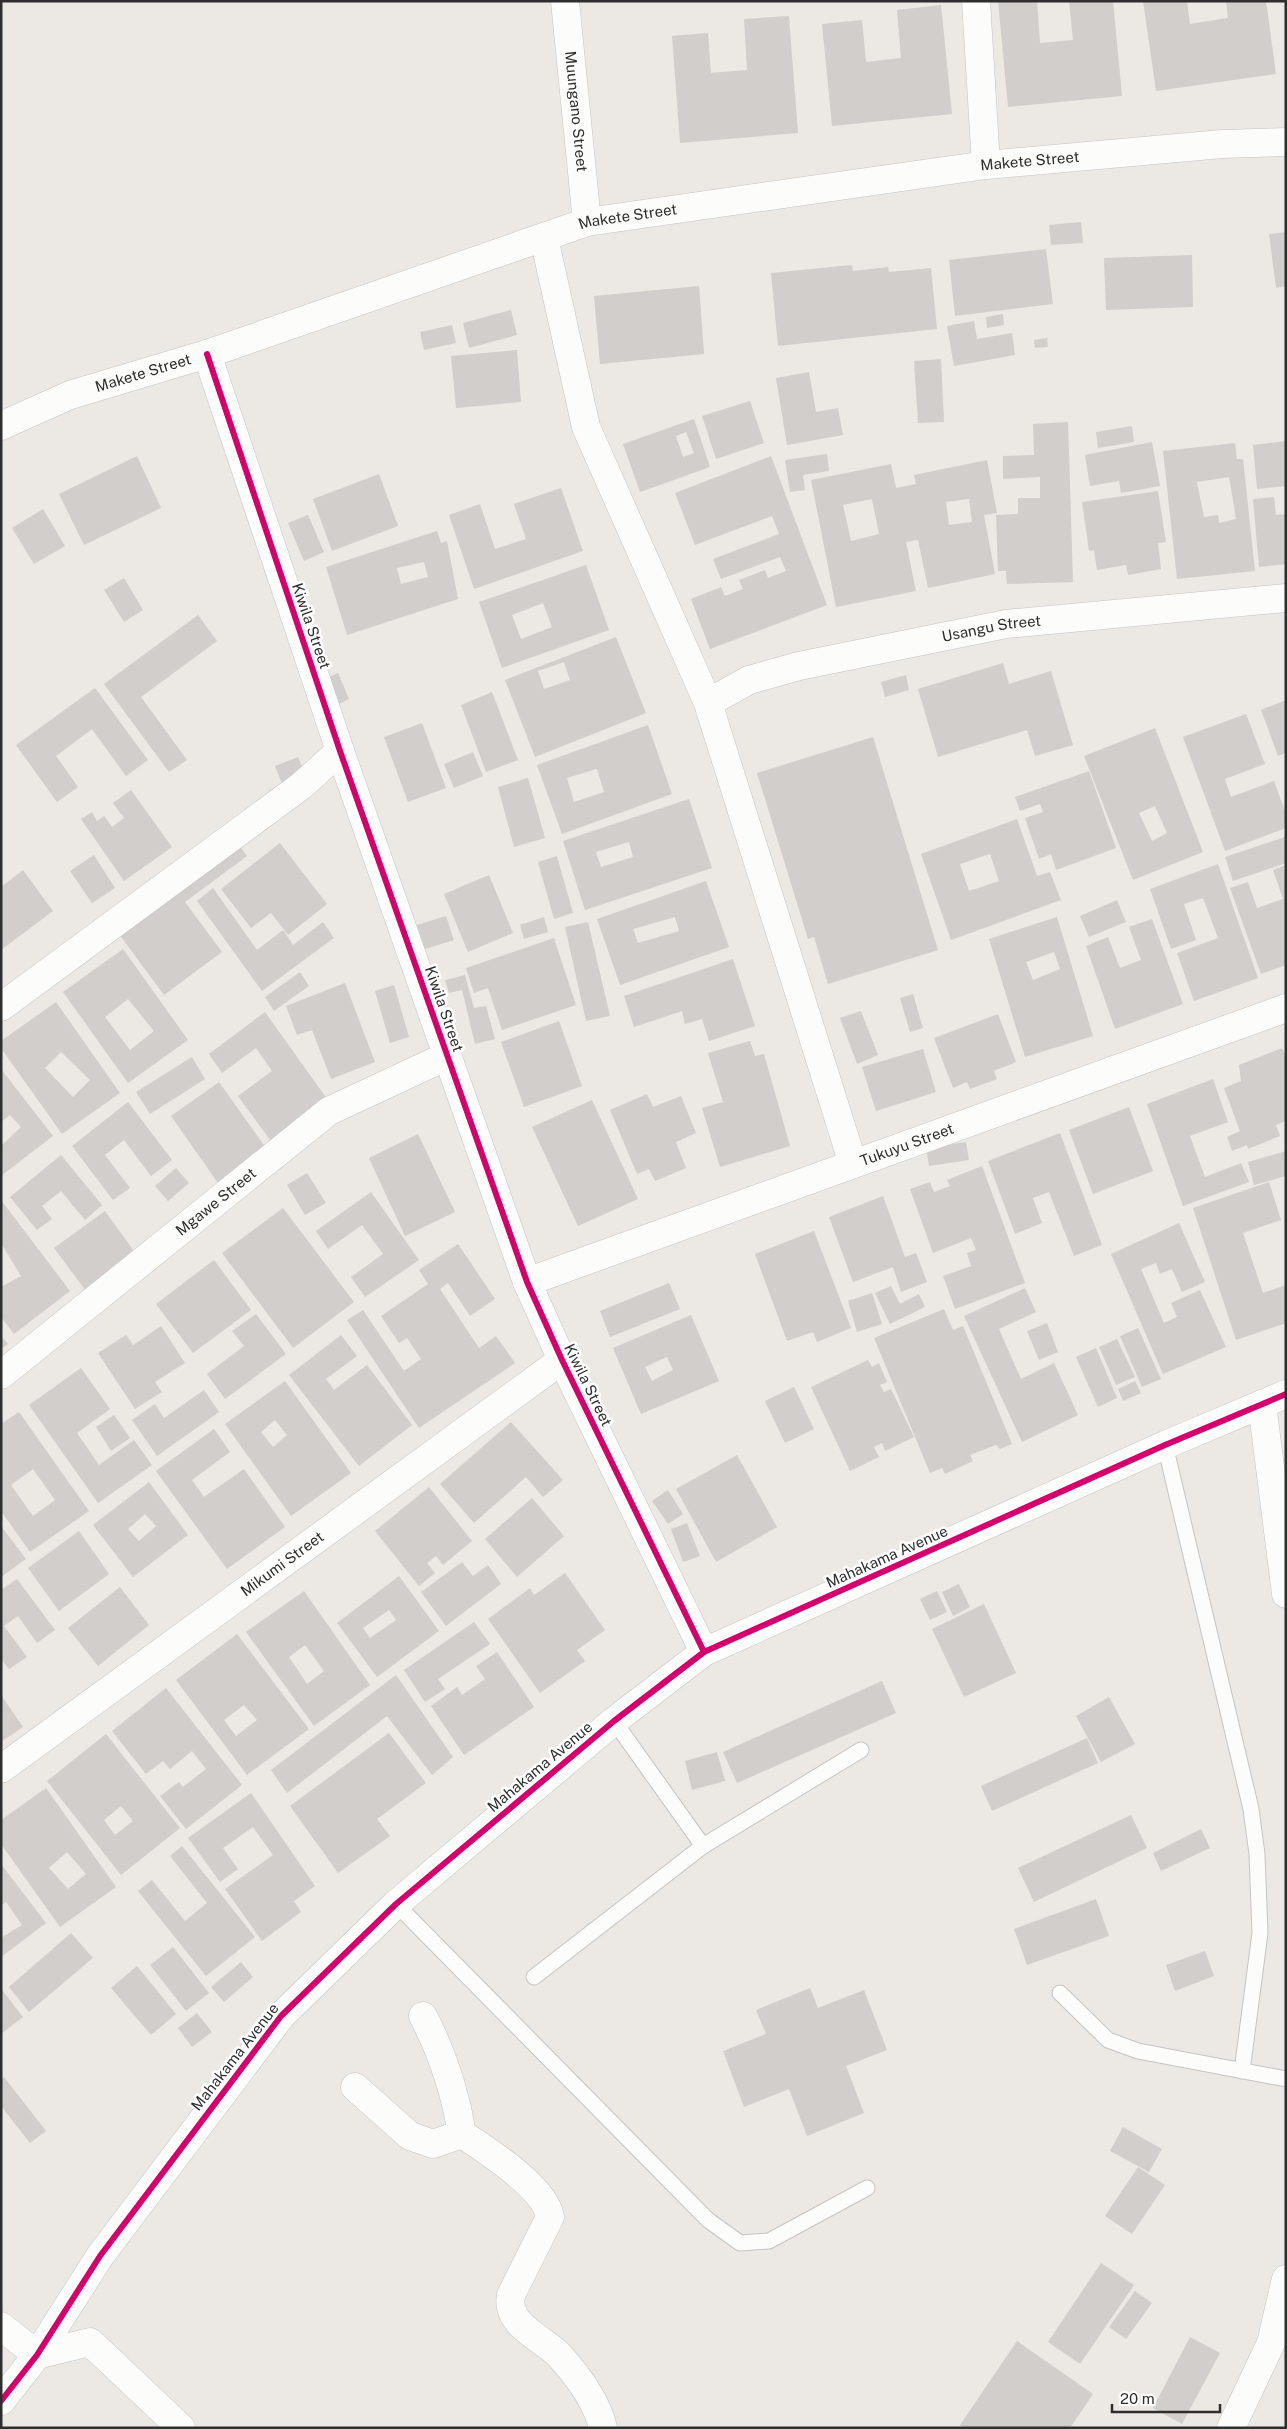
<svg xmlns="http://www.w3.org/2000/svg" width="1287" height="2429" font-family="'Public Sans',sans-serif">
<rect width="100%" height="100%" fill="#ece8e4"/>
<g fill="#d1cecb" fill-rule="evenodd">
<polygon points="998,1 1037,1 1040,43 1073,40 1069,1 1113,1 1122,96 1008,107"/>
<polygon points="1143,1 1187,1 1190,24 1228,18 1226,1 1266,1 1276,74 1156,91"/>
<polygon points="941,5 952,114 832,126 822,24 862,20 866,62 901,58 897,10"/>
<polygon points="789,16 798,133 680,143 672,36 708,33 711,73 747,70 744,19"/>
<polygon points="1081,222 1083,243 1051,245 1049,225"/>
<polygon points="1286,232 1286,286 1276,288 1269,234"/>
<polygon points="1046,249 1053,304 955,316 949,260"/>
<polygon points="1192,255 1193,307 1106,310 1104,258"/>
<polygon points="852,265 853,271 888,267 889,272 931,268 937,329 778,346 771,273"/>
<polygon points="699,286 704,354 600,364 594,296"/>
<polygon points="511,310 517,335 469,348 463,323"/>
<polygon points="1003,314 1004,325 987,328 986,317"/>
<polygon points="974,321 977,339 1012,333 1015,355 954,366 947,326"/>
<polygon points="452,325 456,343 424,350 420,332"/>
<polygon points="1047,338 1048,347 1035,348 1034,340"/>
<polygon points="517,350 521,402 456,408 451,356"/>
<polygon points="941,359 944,422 918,423 914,361"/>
<polygon points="809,372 816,412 838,408 843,435 787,445 776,378"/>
<polygon points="750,401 764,443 716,459 702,416"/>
<path d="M694 419 710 467 640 492 623 444ZM686 432 694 453 683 457 676 436Z"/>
<polygon points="1068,422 1073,582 1007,584 1006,571 998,571 996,515 1018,514 1018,498 1040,498 1040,477 1003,479 1003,456 1034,455 1033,424"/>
<polygon points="1132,426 1134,442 1098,448 1096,432"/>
<polygon points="1286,441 1286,486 1257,489 1253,445"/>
<polygon points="1152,442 1160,486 1121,493 1119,481 1090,486 1085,455"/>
<path d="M1235 443 1237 459H1243L1255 571 1177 579 1163 451ZM1229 477 1236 519 1219 523 1218 515 1204 517 1197 482Z"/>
<polygon points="827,454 829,471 803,475 805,490 790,492 785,460"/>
<polygon points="137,456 161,508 84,545 59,494"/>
<polygon points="771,456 827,605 710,649 691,599 721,587 725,596 743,589 739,580 765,570 768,578 786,571 780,557 721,579 713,559 779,534 772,516 695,545 675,493"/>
<path d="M987 460 997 513 984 515 995 574 928 588 918 540 906 542 916 591 836 607 811 480 891 464 896 488 916 484 914 475ZM872 499 879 534 851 541 843 505ZM969 499 972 522 949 525 946 502Z"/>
<polygon points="379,474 398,526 332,551 313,499"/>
<polygon points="561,488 583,551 474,589 449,515 480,504 495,549 526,539 514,504"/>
<polygon points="1158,491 1166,542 1158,543 1161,569 1128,575 1126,565 1097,570 1094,550 1089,551 1082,502"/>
<polygon points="1274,497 1276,515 1286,514 1286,564 1259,567 1253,499"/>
<polygon points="43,509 65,546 34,564 12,528"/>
<polygon points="308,515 324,552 304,561 288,523"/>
<path d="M437 531 441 543 447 541 458 599 347 635 326 567ZM424 562 428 577 401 584 397 568Z"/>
<path d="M586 565 609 630 502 668 479 602ZM543 603 552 627 521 639 512 615Z"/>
<polygon points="124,578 143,610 124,622 104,590"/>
<polygon points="198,615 217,641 141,697 187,760 169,772 104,684"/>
<path d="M616 637 646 713 535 757 505 680ZM564 662 570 680 544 689 538 671Z"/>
<polygon points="1003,663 1009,684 1051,671 1073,745 1035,756 1027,730 938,757 918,689"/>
<polygon points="338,673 349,699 329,709 317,683"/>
<polygon points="906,675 909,690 885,697 881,682"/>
<polygon points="95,688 148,760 126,776 92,729 56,756 78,787 57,802 16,745"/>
<polygon points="492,692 518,760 486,772 461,705"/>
<polygon points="1286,700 1286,753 1278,756 1261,710"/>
<polygon points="1246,714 1265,764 1225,779 1231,797 1274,781 1286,814 1286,828 1225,851 1183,737"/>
<polygon points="422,723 446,788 408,802 384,737"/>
<path d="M648 725 672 794 562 834 537 765ZM597 769 604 792 574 802 567 778Z"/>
<path d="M1155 728 1203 852 1133 880 1084 756ZM1155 806 1167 833 1152 841 1139 813Z"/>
<polygon points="873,737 938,950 828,984 814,937 808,939 757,773"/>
<polygon points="473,752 483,776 454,788 444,764"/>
<polygon points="298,757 306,777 283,786 275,766"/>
<polygon points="1089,771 1116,848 1056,870 1051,854 1039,859 1025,818 1043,812 1040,804 1020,811 1015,797"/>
<polygon points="528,778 545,838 514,847 498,787"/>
<polygon points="131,790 172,847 124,881 81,819 92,812 97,821 104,816 112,827 124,818 113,803"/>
<path d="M689 799 712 868 585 910 563 841ZM629 842 633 857 601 867 596 852Z"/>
<path d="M1017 819 1037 876 1050 872 1061 900 951 940 921 854ZM990 854 999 881 969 891 960 864Z"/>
<polygon points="1285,837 1286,863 1233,881 1225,857"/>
<polygon points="280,843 327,904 288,935 271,913 251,928 221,889"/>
<polygon points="238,844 247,856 185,902 222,952 164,995 119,934"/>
<polygon points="94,855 115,888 92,903 70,871"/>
<polygon points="557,856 573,913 554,919 538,862"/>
<polygon points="1218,864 1258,978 1194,1001 1177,953 1218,938 1203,898 1184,904 1196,940 1171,949 1150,889"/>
<polygon points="1286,865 1286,965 1261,974 1230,888 1248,882 1257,908 1283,899 1273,870"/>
<polygon points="23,870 53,911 1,950 1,887"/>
<polygon points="489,875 513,933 468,952 444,894"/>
<path d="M706 881 729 947 620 985 597 919ZM675 917 679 931 638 943 633 929Z"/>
<polygon points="213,888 257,950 283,930 293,945 323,922 334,938 262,991 197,901"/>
<polygon points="1117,900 1126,922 1089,937 1080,916"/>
<polygon points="446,916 454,940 425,949 417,925"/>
<polygon points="544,917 548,932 524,939 520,925"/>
<path d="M1057 917 1093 1036 1025 1057 989 939ZM1054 952 1060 969 1033 980 1026 962Z"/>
<polygon points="1152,919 1183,1004 1115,1029 1086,946 1108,937 1120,968 1141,960 1129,927"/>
<polygon points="588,922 610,1016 586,1021 565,927"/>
<polygon points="554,938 576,1005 502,1030 488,988 474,993 466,968"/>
<path d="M123 949 188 1040 128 1083 63 992ZM128 999 154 1031 130 1050 105 1017Z"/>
<polygon points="733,959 755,1026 709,1041 702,1019 685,1024 682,1011 634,1027 624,996"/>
<polygon points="300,972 309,986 274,1011 265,997"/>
<polygon points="465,975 474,1008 486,1006 495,1039 475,1044 462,990 449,993 445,980"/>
<polygon points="345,983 375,1062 331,1079 312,1030 297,1035 286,1006"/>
<polygon points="394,985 409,1037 390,1043 375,991"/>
<polygon points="913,994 923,1028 910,1032 900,998"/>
<path d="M56 1002 120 1093 62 1134 1 1048V1041ZM61 1052 90 1080 73 1097 45 1068Z"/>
<polygon points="861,1011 878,1055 857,1064 840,1018"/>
<polygon points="265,1012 330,1103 273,1144 238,1096 272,1071 256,1048 222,1073 209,1054"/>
<polygon points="998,1014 1016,1062 994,1071 997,1079 970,1089 967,1082 953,1088 934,1038"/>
<polygon points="559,1021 582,1086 524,1107 501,1042"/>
<polygon points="750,1041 755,1056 764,1054 790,1146 720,1167 702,1108 723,1102 708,1053"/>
<polygon points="1282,1048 1286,1057 1286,1121 1276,1125 1280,1136 1248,1149 1247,1145 1232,1151 1227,1137 1240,1131 1224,1088 1241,1081 1239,1065"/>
<polygon points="923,1049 936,1092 876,1111 862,1067"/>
<polygon points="192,1057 205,1079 150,1114 136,1092"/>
<polygon points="1,1069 53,1136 1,1176 1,1146 21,1127 10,1115 1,1122"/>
<polygon points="1213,1079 1228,1122 1190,1136 1205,1177 1241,1163 1249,1182 1183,1206 1147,1104"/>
<polygon points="219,1082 266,1148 218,1183 171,1116"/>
<polygon points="647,1094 653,1107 681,1096 696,1133 676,1142 686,1168 655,1181 649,1169 637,1174 610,1110"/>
<polygon points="592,1100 638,1199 578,1226 532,1127"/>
<polygon points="128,1102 172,1160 151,1176 124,1140 105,1155 130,1188 113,1200 72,1146"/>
<polygon points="1129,1107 1153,1171 1093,1194 1069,1130"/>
<polygon points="1060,1133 1102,1245 1074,1256 1049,1192 1033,1198 1042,1223 1015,1234 988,1161"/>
<polygon points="418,1134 455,1212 405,1236 369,1158"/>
<polygon points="966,1142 969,1160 929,1166 926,1148"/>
<polygon points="1286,1151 1286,1176 1254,1185 1248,1162"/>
<polygon points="61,1155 102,1205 85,1220 61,1191 42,1206 52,1219 37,1230 10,1197"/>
<polygon points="982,1166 1025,1283 955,1309 943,1276 971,1266 967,1253 976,1250 971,1238 933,1253 910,1189 930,1182 934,1192 950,1186 947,1180"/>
<polygon points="176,1168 189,1183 168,1201 155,1186"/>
<polygon points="307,1173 326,1203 305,1215 287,1185"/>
<polygon points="1269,1182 1281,1220 1243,1233 1263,1293 1286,1285 1286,1323 1236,1340 1193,1208"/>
<polygon points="371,1192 419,1260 365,1297 351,1277 383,1254 362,1225 328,1249 316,1231"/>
<polygon points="883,1196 905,1257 916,1253 927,1282 901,1292 893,1267 853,1282 829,1217"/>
<polygon points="1,1200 70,1291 14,1334 1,1317 1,1287 21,1276 1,1243"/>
<polygon points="283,1208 354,1302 293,1348 222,1253"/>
<polygon points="105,1211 136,1254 86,1291 54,1248"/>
<polygon points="1179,1223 1205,1282 1182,1292 1172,1269 1160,1274 1156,1263 1141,1269 1164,1323 1177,1317 1171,1303 1200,1290 1226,1347 1163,1374 1111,1254"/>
<polygon points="814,1231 851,1328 817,1342 813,1332 787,1341 755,1254"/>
<polygon points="458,1244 495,1299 470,1316 448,1283 440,1289 479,1348 496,1336 515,1363 419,1428 347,1320 363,1310 404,1371 421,1359 407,1338 399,1343 381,1316 428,1284 419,1270"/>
<polygon points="214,1260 251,1310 193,1353 156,1304"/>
<polygon points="669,1283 680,1309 610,1337 600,1311"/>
<polygon points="891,1286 900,1304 919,1294 925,1307 890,1324 875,1293"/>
<polygon points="1025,1288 1036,1312 999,1329 1021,1379 1054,1363 1078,1415 1022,1442 964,1316"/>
<polygon points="872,1293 882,1324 857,1332 848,1301"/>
<polygon points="944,1309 953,1330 963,1326 1012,1444 1000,1449 996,1445 970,1455 973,1461 945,1474 942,1468 930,1473 874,1338"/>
<polygon points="256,1314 286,1354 225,1399 207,1374 244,1346 232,1331"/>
<path d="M691 1315 719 1381 641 1414 613 1348ZM667 1357 673 1370 652 1381 645 1367Z"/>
<polygon points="1047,1323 1058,1352 1039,1360 1027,1331"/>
<polygon points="161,1326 185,1363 155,1382 162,1392 135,1409 98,1353 126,1335 133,1345"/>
<polygon points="1138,1328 1161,1379 1142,1387 1120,1336"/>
<polygon points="341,1335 357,1356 326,1379 334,1390 367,1365 412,1425 359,1466 289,1375"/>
<polygon points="1,1336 8,1344 1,1349"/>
<polygon points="1117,1339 1135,1377 1116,1385 1099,1347"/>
<polygon points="1096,1348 1117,1398 1098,1407 1076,1357"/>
<polygon points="868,1360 872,1367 879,1363 887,1382 880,1385 884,1392 891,1389 914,1437 885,1451 882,1443 874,1447 879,1457 850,1471 811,1387"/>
<polygon points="81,1368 110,1409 77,1433 99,1465 134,1440 152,1465 98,1503 29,1405"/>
<path d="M285 1381 351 1473 291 1516 225 1424ZM275 1420 287 1435 273 1447 261 1432Z"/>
<polygon points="1135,1381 1141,1393 1123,1401 1118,1389"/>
<polygon points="794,1387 814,1429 785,1443 765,1401"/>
<polygon points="204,1390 219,1412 157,1456 132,1420 155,1404 164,1418"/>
<path d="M19 1412 89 1511 30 1552 1 1511V1424ZM33 1469 55 1500 33 1516 11 1485Z"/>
<polygon points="114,1415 130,1438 111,1451 96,1427"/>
<polygon points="511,1422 563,1480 543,1497 526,1477 474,1523 440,1484"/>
<polygon points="214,1429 230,1452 192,1480 204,1497 244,1469 285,1527 227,1569 156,1471"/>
<polygon points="737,1455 777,1527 716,1562 676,1489"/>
<path d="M149 1482 188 1535 133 1577 93 1525ZM145 1514 156 1526 139 1541 128 1529Z"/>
<polygon points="429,1487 472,1541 443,1565 436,1556 427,1563 435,1573 419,1586 375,1531"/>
<polygon points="668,1490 683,1514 668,1524 652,1501"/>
<polygon points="532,1498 564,1536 517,1577 485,1539"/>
<polygon points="687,1523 700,1556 683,1562 671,1529"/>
<polygon points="1,1526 26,1559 1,1577"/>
<polygon points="79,1531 109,1574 59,1611 28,1568"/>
<polygon points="462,1562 473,1576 488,1565 501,1584 446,1626 421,1592"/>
<polygon points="565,1573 605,1630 577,1650 585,1661 540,1693 488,1619 530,1588 534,1595"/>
<path d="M399 1576 439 1631 377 1677 337 1623ZM389 1610 396 1620 370 1638 363 1628Z"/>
<polygon points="17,1579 55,1630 37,1643 18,1616 4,1626 27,1657 9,1669 1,1659 1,1590"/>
<polygon points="959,1584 970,1607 953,1616 942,1592"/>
<polygon points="120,1587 149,1625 98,1666 68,1628"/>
<path d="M304 1591 370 1685 314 1726 246 1632ZM305 1645 324 1671 307 1684 289 1657Z"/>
<polygon points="937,1591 947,1612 930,1620 920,1599"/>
<polygon points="984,1604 1016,1673 964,1697 932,1629"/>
<polygon points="474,1622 490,1644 438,1679 445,1689 425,1702 404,1670"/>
<path d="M237 1634 309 1729 247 1775 176 1680ZM244 1705 257 1720 236 1736 224 1720Z"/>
<polygon points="497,1652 534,1707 464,1755 431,1706 457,1687 462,1695 485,1679 476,1666"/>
<polygon points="396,1675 453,1757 432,1775 387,1716 287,1793 271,1770"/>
<polygon points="882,1681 896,1713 737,1783 723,1752"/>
<polygon points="166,1688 242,1785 186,1829 160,1796 179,1782 183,1787 206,1769 192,1751 170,1769 163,1761 146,1774 112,1731"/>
<polygon points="1,1695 23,1727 1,1742"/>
<polygon points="1109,1697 1135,1744 1101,1762 1076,1716"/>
<polygon points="389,1733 426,1783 377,1819 390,1836 338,1873 290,1806"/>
<path d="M106 1734 180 1828 121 1875 47 1781ZM121 1806 133 1821 115 1835 104 1820Z"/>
<polygon points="1087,1738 1098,1763 992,1811 981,1786"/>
<polygon points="717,1752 725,1781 692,1790 685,1761"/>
<path d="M46 1788 116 1887 60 1927 1 1844V1820ZM67 1852 86 1874 68 1889 49 1868Z"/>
<polygon points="251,1793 315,1886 294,1901 301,1912 262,1941 225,1889 273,1855 253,1827 223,1848 238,1869 220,1882 188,1838"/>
<polygon points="1131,1815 1147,1848 1034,1902 1018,1868"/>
<polygon points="1201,1829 1210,1848 1161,1871 1153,1853"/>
<polygon points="182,1846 255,1937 206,1976 138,1891 152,1880 185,1921 207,1903 170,1856"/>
<polygon points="1,1864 46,1923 1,1957 1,1938 22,1925 6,1902 1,1905"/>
<polygon points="1096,1899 1109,1936 1027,1965 1014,1929"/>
<polygon points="71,1933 93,1958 29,2012 9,1987"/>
<polygon points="173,1947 209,1993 186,2011 150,1965"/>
<polygon points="1205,1951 1214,1976 1175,1991 1166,1965"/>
<polygon points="241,1962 253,1977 224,2002 211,1987"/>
<polygon points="137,1966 176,2014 151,2035 111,1988"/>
<polygon points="810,1988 818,2008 864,1990 887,2050 846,2066 864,2113 807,2136 789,2089 744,2107 723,2051 766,2034 756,2010"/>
<polygon points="3,1991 23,2017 1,2034 1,1992"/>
<polygon points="197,2013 212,2032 192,2047 178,2028"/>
<polygon points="4,2077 46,2131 30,2143 1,2106 1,2079"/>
<polygon points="1123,2127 1162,2149 1149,2172 1110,2151"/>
<polygon points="1138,2167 1165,2185 1132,2234 1105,2216"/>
<polygon points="1101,2263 1134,2285 1080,2364 1048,2342"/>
<polygon points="1135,2291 1152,2303 1126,2339 1109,2327"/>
<polygon points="1190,2337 1220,2353 1182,2424 1153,2408"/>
<polygon points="1017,2341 1093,2394 1070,2428 964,2428 960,2425"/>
</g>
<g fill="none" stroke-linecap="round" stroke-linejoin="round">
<g stroke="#c5c4c5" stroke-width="17">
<g id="service">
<polyline points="1165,1445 1251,1809 1257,1854 1260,1933 1242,2071"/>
<polyline points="703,1846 861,1750"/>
<polyline points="396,1904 708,2220 740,2243 769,2241 867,2188"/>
<polyline points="534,1977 703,1846 614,1721"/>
<polyline points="1060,1993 1108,2040 1138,2051 1286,2079"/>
</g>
</g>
<g stroke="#c5c4c5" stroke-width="29">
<g id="minor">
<path id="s1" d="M565 1 587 222"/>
<polyline points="976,1 986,165"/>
<polyline points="544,238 586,427 708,703 853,1164"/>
<polyline points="207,354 340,751 527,1282 562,1360 704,1652"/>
<path id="s2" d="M1 426 70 395 207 354 587 222 986 165 1222 144 1286 142"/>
<path id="s3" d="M708 703 749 680 799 666 1006 624 1286 598"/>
<polyline points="1,1007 301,786 340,751"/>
<path id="s4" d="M527 1282 1286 1008"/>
<path id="s5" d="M1 1375 329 1111 447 1056"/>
<polyline points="1262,1404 1286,1594"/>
<path id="s6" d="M1 1769 562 1360"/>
<path d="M423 2016C443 2054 455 2091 462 2134"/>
<path d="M355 2087 410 2136 433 2144 462 2134C486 2150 546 2188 550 2217L511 2295C505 2325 541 2337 559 2355 577 2375 597 2401 603 2428"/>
<polyline points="1,2326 37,2355 90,2342 181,2428"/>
<polyline points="1231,2428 1271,2343 1286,2279"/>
</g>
</g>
<g stroke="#c5c4c5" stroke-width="29">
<polyline id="tertiary" points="1,2401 37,2355 100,2256 281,2016 396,1904 614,1721 704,1652 1165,1445 1286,1394"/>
</g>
<use href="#service" stroke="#fcfcfb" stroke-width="15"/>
<use href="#minor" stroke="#fcfcfb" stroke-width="28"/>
<use href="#tertiary" stroke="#fcfcfb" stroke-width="28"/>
<g stroke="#fff" stroke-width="9">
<g id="cycleway">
<polyline points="207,354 340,751 527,1282 562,1360 704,1652"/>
<polyline points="1,2401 37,2355 100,2256 281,2016 396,1904 614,1721 704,1652 1165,1445 1286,1394"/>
</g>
</g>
<use href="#cycleway" stroke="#d6006c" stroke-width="6"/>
</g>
<g text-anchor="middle" stroke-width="5" stroke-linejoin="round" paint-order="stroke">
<g font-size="15" fill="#2e2e2e" stroke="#fff">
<text dy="5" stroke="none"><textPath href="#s1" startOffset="111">Muungano Street</textPath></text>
<text dy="5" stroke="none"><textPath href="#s2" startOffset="1068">Makete Street</textPath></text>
<text dy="5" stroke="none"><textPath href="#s2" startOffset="662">Makete Street</textPath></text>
<text dy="5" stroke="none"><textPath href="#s2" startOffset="152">Makete Street</textPath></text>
<text transform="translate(311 626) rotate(71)" y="5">Kiwila Street</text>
<text dy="5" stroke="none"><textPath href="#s3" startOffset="295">Usangu Street</textPath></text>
<text transform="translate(444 1009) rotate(71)" y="5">Kiwila Street</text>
<text dy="5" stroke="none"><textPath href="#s4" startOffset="404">Tukuyu Street</textPath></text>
<text dy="5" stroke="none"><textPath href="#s5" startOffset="276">Mgawe Street</textPath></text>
<text transform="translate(588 1385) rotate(64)" y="5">Kiwila Street</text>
<text transform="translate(887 1557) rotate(-24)" y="5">Mahakama Avenue</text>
<text dy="5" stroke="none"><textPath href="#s6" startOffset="348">Mikumi Street</textPath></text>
<text transform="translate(540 1767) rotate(-40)" y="5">Mahakama Avenue</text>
<text transform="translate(235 2057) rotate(-52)" y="5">Mahakama Avenue</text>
</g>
</g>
<rect width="1287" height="2429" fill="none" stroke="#2e2e2e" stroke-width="5"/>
<path d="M1112 2404v8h108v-8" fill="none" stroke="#2e2e2e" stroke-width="2.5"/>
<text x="1120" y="2404" font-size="15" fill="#2e2e2e" stroke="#ffffff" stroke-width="4" paint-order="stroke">20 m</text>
</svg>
